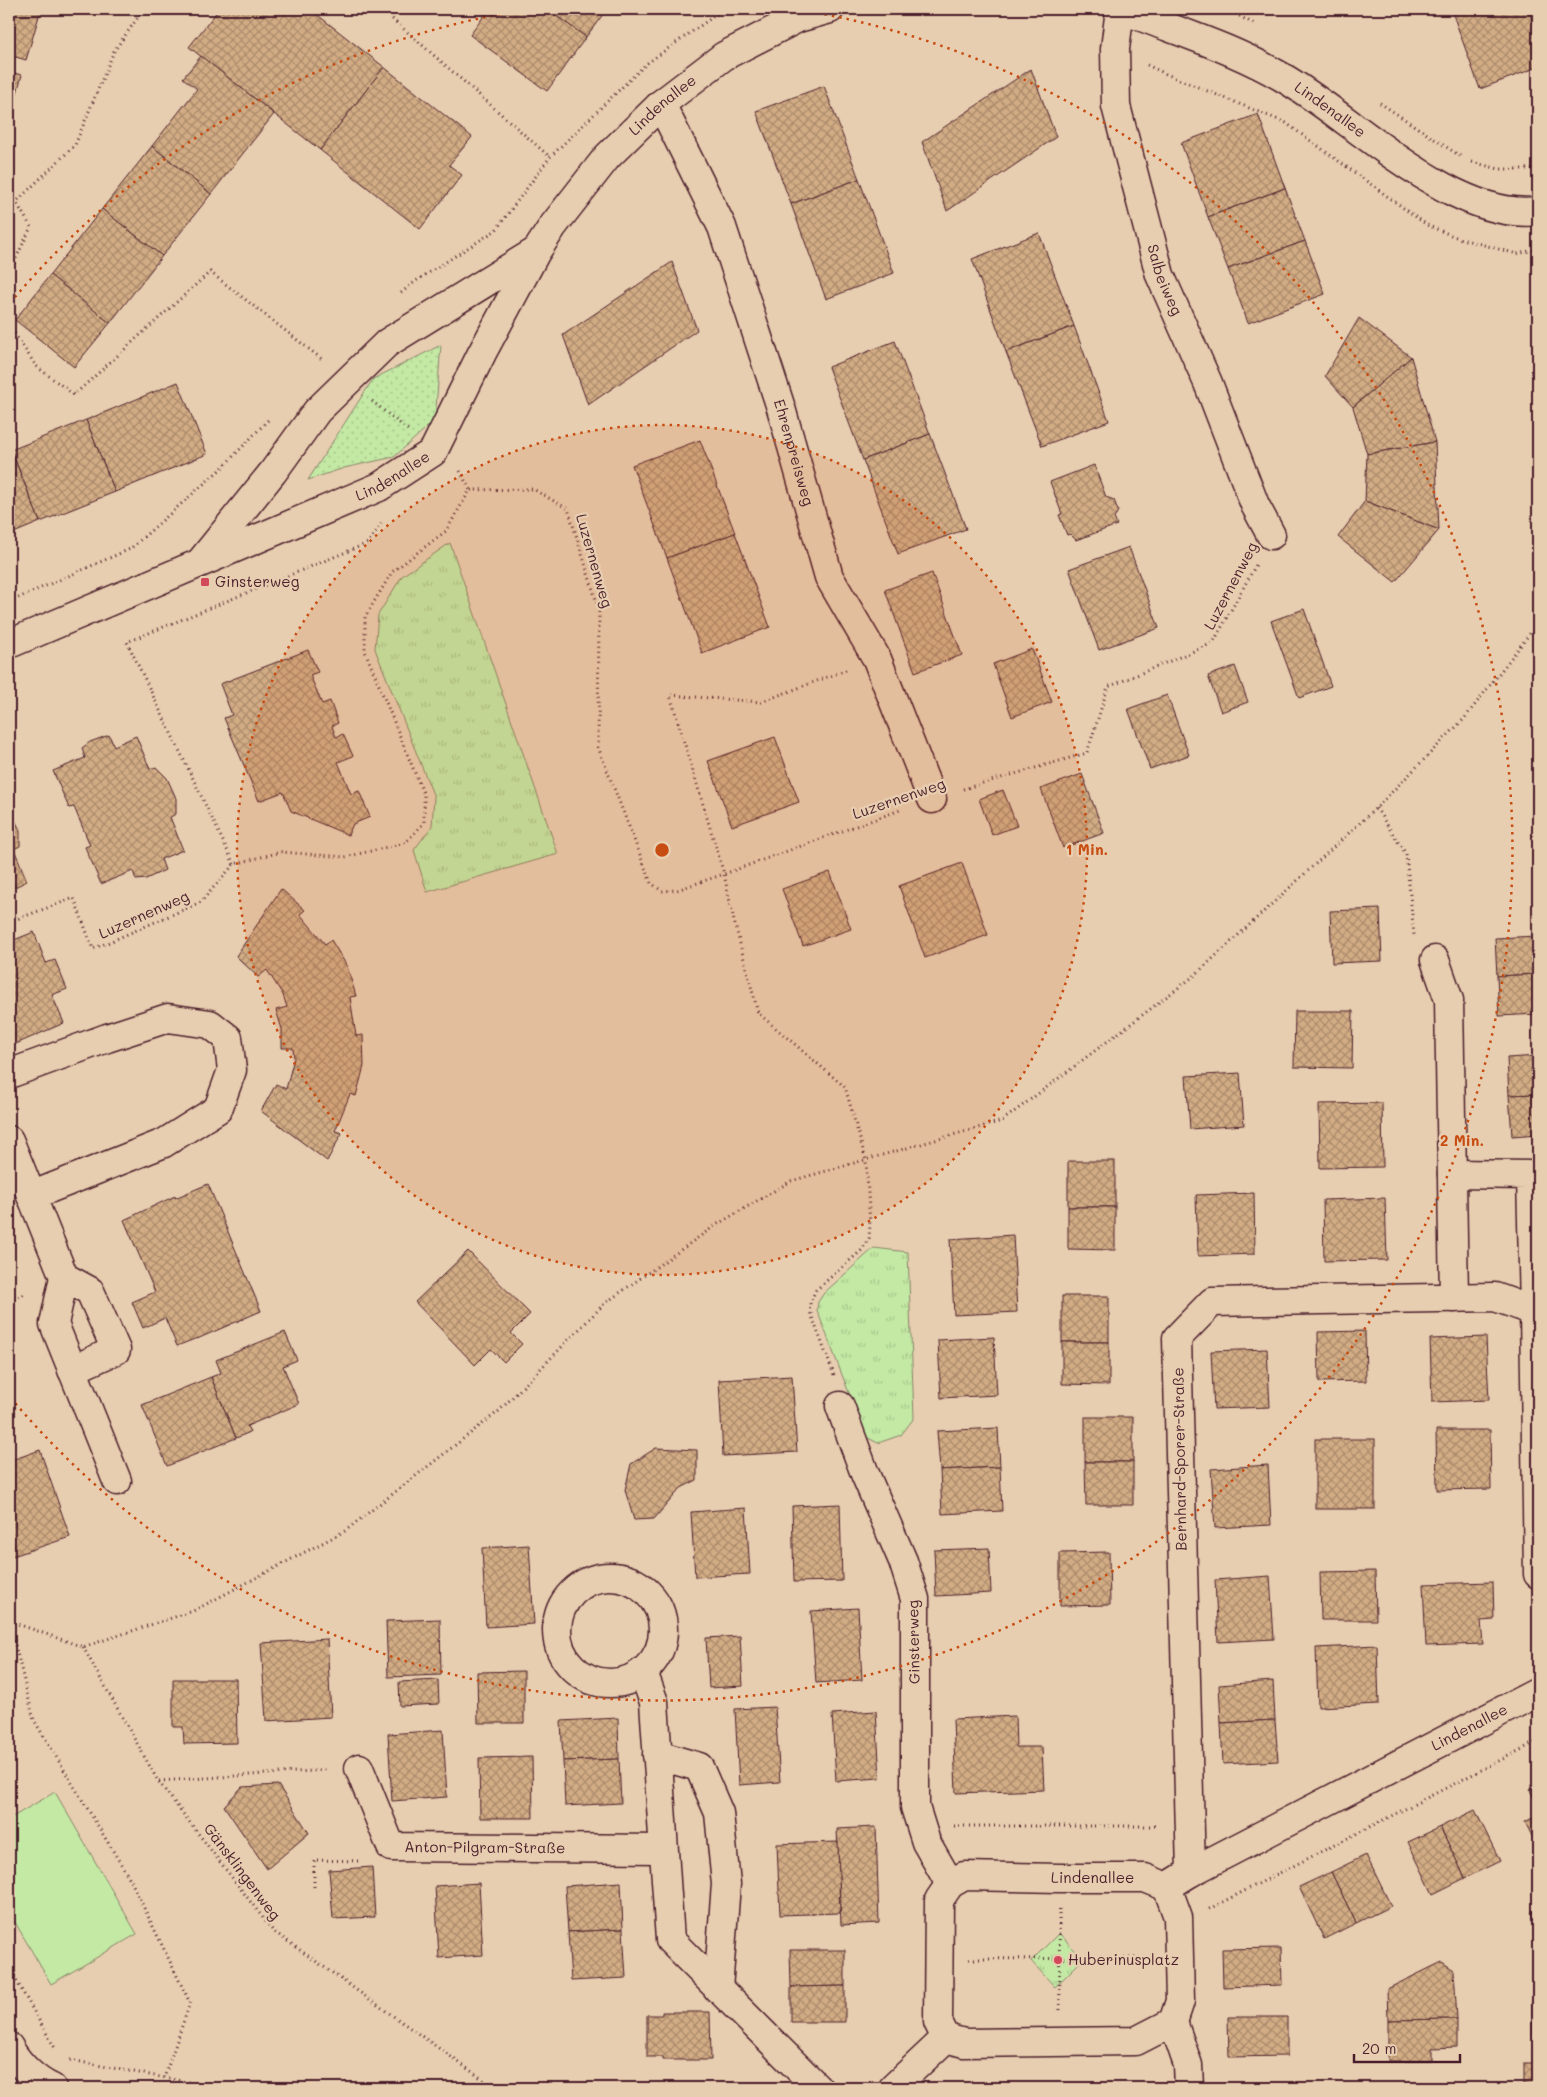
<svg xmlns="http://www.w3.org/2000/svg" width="1547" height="2097" font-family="Mali,sans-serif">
<defs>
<pattern id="grass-dots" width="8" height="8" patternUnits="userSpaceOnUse" patternTransform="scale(1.25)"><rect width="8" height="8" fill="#c3e9a4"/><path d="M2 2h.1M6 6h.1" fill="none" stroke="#a9c78d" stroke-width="1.8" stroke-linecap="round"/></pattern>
<pattern id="park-tufts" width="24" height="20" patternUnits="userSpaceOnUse" patternTransform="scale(1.25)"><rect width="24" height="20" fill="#c3e9a4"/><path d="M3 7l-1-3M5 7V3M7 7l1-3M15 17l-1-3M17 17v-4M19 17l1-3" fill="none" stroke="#a9c78d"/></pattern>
<pattern id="building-cross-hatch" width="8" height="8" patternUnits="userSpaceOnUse" patternTransform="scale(1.25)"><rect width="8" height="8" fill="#d2ac84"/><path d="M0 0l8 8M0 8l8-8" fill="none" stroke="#ac8b6c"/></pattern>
</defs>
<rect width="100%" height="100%" fill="#e8ceb0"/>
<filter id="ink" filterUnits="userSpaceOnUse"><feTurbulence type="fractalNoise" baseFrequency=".02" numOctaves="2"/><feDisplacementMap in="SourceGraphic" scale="10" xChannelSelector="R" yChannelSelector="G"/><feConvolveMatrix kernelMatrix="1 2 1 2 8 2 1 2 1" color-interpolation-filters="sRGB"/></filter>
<g filter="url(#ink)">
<polygon fill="url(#grass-dots)" stroke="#868468" points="441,345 435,420 394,457 344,468 308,480 373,379"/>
<g fill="url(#park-tufts)" stroke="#868468">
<polygon points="450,543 558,854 427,892 414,850 432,826 434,797 375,649 378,615 402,576"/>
<polygon points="874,1248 908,1252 914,1418 901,1435 878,1443 866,1437 817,1310 818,1302 824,1293"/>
<polygon points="1059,1933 1083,1959 1055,1987 1031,1961"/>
</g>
<polygon fill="#c3e9a4" stroke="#868468" points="55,1792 137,1934 51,1984 9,1912 9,1819"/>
<g fill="url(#building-cross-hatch)" stroke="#4a1f2b">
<polygon points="9,9 41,9 26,60 9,55"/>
<polygon points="219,9 310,9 384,67 320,150 189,47"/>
<polygon points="489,9 547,9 586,37 547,91 470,35"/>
<polygon points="547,9 607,9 586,37"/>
<polygon points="1451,9 1528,9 1538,36 1538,67 1480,89"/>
<polygon points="201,56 274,114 211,194 152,146 197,89 183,78"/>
<polygon points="384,67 472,137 449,165 462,175 420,229 320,150"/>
<polygon points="1031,69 1056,137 947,211 922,142"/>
<polygon points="9,72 22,75 9,121"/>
<polygon points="824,86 859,179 791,204 756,111"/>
<polygon points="1258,114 1285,188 1208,217 1181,143"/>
<polygon points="152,146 211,194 162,256 102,209"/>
<polygon points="859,179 894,273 826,299 791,204"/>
<polygon points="1285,188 1305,241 1228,269 1208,217"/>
<polygon points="102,209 162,256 110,323 50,275"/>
<polygon points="1039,233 1074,326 1006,352 972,259"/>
<polygon points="1305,241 1325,294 1248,323 1228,269"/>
<polygon points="672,262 697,330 588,405 563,335"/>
<polygon points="50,275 110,323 74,367 15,320"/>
<polygon points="1359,318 1411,357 1353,407 1325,376"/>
<polygon points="1074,326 1109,421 1042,446 1006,352"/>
<polygon points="895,341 930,434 863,460 828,367"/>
<polygon points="1411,357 1435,442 1367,454 1353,407"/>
<polygon points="178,382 207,454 115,492 86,420"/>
<polygon points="86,420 115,492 40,522 11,450"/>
<polygon points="930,434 966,529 898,554 863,460"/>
<polygon points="700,440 735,533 667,558 632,465"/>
<polygon points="1435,442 1439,530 1365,501 1367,454"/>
<polygon points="11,450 40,522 9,535 9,451"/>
<polygon points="1094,465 1106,497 1114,500 1118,511 1114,518 1117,525 1076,540 1070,534 1067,535 1059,515 1062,514 1050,482"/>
<polygon points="1365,501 1439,530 1395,582 1338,537"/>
<polygon points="735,533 770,627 702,653 667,558"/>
<polygon points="1129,547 1159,628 1099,650 1069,569"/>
<polygon points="932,573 962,655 915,672 885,590"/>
<polygon points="1304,609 1331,686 1299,698 1271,621"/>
<polygon points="1032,649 1052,702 1012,717 993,664"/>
<polygon points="308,650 318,672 310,675 322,704 330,701 338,723 332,726 336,737 343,734 353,756 338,762 351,794 359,791 370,817 353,824 348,835 291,811 283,792 259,801 224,718 232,715 220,684"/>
<polygon points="1235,666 1248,702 1221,712 1208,676"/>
<polygon points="1167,695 1189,755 1150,769 1128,709"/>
<polygon points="109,735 114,746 136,736 150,769 156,767 167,778 176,798 176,814 170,817 183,850 161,859 165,870 146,879 136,880 133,871 101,884 85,847 90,845 74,807 69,808 53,771 85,758 82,748 90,742"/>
<polygon points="775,737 799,802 732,826 708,761"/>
<polygon points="1082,774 1104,833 1063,848 1041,789"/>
<polygon points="1003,790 1017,826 992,835 979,799"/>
<polygon points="9,808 20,830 20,846 14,849 27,881 9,890"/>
<polygon points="962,863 988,935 925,958 899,886"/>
<polygon points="830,872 851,929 803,946 782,889"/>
<polygon points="281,889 305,910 300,914 325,944 331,940 347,966 356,996 350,997 356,1036 363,1035 364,1066 356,1096 350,1094 335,1131 342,1133 327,1161 261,1111 276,1084 286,1089 294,1058 293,1048 282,1048 282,1029 276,1010 287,1007 283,995 267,970 258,977 236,956"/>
<polygon points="1380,909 1382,961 1332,963 1330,911"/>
<polygon points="34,932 46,963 55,960 67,989 52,995 64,1023 9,1047 9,942"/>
<polygon points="1538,936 1538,974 1497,976 1495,938"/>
<polygon points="1538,974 1538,1014 1499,1016 1497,976"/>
<polygon points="1295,1011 1353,1011 1352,1068 1294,1067"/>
<polygon points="1538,1056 1538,1094 1509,1095 1507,1058"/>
<polygon points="1240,1073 1244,1125 1190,1129 1186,1076"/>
<polygon points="1538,1094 1538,1134 1512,1136 1509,1095"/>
<polygon points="1382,1103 1383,1167 1320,1168 1319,1104"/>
<rect x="1068" y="1161" width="47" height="46"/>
<polygon points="208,1184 261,1311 197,1339 197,1338 177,1346 165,1318 143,1328 132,1302 155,1292 124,1220 175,1196 175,1198"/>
<polygon points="1254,1193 1255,1254 1198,1256 1196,1195"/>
<polygon points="1385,1198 1387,1260 1324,1261 1323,1200"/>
<polygon points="1068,1207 1115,1207 1115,1250 1068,1249"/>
<polygon points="1013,1235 1017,1312 954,1315 950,1239"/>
<polygon points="468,1251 530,1314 511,1333 522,1344 504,1362 491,1349 475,1365 415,1302"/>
<rect x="1062" y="1296" width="47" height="46"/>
<polygon points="1365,1331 1366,1381 1319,1382 1318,1332"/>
<polygon points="285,1332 297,1360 283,1366 299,1404 247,1426 250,1432 236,1438 211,1377 221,1373 216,1360"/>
<polygon points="994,1337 997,1395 941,1398 938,1340"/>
<polygon points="1486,1337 1489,1400 1432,1402 1430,1339"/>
<polygon points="1062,1342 1109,1342 1109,1385 1062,1384"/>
<polygon points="1267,1349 1270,1407 1214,1409 1211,1351"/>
<polygon points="792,1376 797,1452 723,1456 719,1380"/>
<polygon points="211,1377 236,1438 167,1466 142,1405"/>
<polygon points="9,1395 15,1413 9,1416"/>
<rect x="1085" y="1417" width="48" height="45"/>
<polygon points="998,1428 1000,1467 940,1470 937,1431"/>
<polygon points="1436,1430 1490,1430 1491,1489 1437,1490"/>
<rect x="1315" y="1439" width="60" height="70"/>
<polygon points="656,1448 697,1450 697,1480 681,1488 654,1519 634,1520 625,1490 631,1464"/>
<polygon points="40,1450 70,1537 10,1557 9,1461"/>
<polygon points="1085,1462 1133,1462 1133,1505 1086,1505"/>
<polygon points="1268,1465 1271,1525 1215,1528 1211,1469"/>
<polygon points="1000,1467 1002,1511 942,1514 940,1470"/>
<polygon points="840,1504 842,1581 794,1582 792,1506"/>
<polygon points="746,1508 750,1574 695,1577 691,1512"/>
<polygon points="529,1545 534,1624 486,1627 482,1548"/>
<polygon points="989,1548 991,1593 936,1596 934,1550"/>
<polygon points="1109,1552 1110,1605 1060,1606 1060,1553"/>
<polygon points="1375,1571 1376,1620 1321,1620 1320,1572"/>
<polygon points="1270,1576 1274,1639 1218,1642 1215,1580"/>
<polygon points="1493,1582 1494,1620 1481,1621 1483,1644 1426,1646 1423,1584"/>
<polygon points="858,1608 862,1680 816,1683 811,1611"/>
<polygon points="440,1619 441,1675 388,1677 386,1621"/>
<polygon points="740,1636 743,1686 709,1688 706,1638"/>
<polygon points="327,1639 331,1717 266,1721 261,1643"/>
<polygon points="1377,1645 1379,1704 1318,1707 1316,1648"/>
<polygon points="524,1671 524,1723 478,1723 477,1672"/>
<polygon points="173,1679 236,1679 237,1743 184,1744 183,1727 173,1727"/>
<polygon points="438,1680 439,1704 400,1706 399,1682"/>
<polygon points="1273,1681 1275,1720 1221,1723 1219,1685"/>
<polygon points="775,1707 780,1782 739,1785 735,1709"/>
<polygon points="876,1711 880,1778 836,1781 832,1714"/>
<polygon points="1015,1716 1016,1747 1042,1747 1044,1790 956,1793 953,1719"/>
<polygon points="618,1718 619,1759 563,1761 561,1721"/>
<polygon points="1275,1720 1278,1761 1223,1764 1221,1723"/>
<polygon points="443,1730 447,1797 392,1801 388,1734"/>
<polygon points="532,1757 533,1818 480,1818 479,1758"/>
<polygon points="619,1759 621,1803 565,1806 563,1761"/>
<polygon points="278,1785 309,1833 267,1869 224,1806 242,1787"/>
<polygon points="1538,1785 1538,1806 1530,1790"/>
<polygon points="1475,1810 1500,1861 1465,1878 1440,1827"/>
<polygon points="1538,1815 1538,1848 1525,1822"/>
<polygon points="876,1827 879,1923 841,1925 837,1829"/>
<polygon points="1440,1827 1465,1878 1433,1894 1408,1842"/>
<polygon points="838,1842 840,1913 780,1915 777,1844"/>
<polygon points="1366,1855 1391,1906 1356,1923 1331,1872"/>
<polygon points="372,1867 375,1917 333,1919 329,1870"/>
<polygon points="1331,1872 1356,1923 1324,1939 1299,1887"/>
<polygon points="621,1882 623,1929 568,1932 565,1886"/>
<polygon points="479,1883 483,1955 439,1958 435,1886"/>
<polygon points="1532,1911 1538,1911 1538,1970 1534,1970"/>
<polygon points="623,1929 626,1978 571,1981 568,1932"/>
<polygon points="1281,1948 1282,1985 1223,1987 1222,1949"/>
<polygon points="790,1950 845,1950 845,1986 791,1987"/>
<polygon points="1442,1962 1454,1970 1457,2019 1388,2020 1387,1989"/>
<polygon points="845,1986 845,2022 791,2022 791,1987"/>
<polygon points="1538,2000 1538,2039 1533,2039 1532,2001"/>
<polygon points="662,2012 710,2012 711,2060 663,2060 663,2057 647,2057 647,2015 662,2015"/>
<polygon points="1228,2017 1287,2017 1287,2056 1229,2057"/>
<polygon points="1457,2019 1457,2047 1432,2048 1432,2061 1388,2061 1388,2020"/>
<rect x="1524" y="2063" width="14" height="25"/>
</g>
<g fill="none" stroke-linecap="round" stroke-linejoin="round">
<g stroke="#4a1f2b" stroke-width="31">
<g id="minor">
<path id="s1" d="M1118 9C1135 14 1152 21 1168 27 1207 41 1246 56 1282 77 1352 117 1453 222 1538 211"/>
<path id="s2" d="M1120 9 1115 49 1116 106 1160 275 1208 383 1255 505 1271 535"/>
<path id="s3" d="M661 104 722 227 781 408 829 577 877 659 932 799"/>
<polyline points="202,560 273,472 317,411 387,343 535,252"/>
<path id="s4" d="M9 644 379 487 433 452 482 353 536 252 553 226 607 157 661 104 724 56 798 18 830 9"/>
<polyline points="1435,960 1449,1000 1454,1298"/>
<polyline points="9,1074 107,1038 168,1018 210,1024 228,1038 232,1070 218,1109 164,1143 31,1196"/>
<polyline points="9,1140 64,1277 54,1324 117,1481"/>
<polyline points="1452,1174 1531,1175 1534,1311"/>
<polyline points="64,1277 90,1291 116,1350 72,1370"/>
<polyline points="840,1406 865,1474 903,1561 915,1599 915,1807 926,1842 950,1884"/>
<circle cx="610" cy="1630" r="53"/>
<polyline points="643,1672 654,1702 670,1940 818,2088"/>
<polyline points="657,1755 699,1767 719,1813 726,1884 718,1989"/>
<path id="s5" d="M359 1768 391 1847 663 1849"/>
<polyline points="1191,1872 1177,1338 1212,1302 1495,1297 1534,1311 1538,1574"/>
<path id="s6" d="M1167 1887 1191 1872 1538 1692"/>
<polyline points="1167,1887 1178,1917 1180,2001 1173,2022"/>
<polyline points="1173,2022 1188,2065 1189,2088"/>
<path id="s7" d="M946 2038 938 2022 939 1900 950 1884 964 1876 1059 1878H1145L1167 1887"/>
<polyline points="946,2038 964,2043 1136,2041 1173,2022"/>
<path d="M9 2047C18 2064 35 2080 52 2088"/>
<polyline points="893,2088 946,2038"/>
</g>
</g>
<g stroke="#4a1f2b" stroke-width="3" stroke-dasharray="1 4" stroke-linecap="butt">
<polyline points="381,9 550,157"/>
<polyline points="1226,9 1256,25"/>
<polyline points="1147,65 1166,74 1286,123 1427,225 1458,238 1517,254 1538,249"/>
<polyline points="1380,103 1460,156"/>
<polyline points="1472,162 1499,169 1538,169"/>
<polyline points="9,201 16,202 75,145 114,51 144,9"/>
<polyline points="401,293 416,281 496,230 550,157 646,64 724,9"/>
<polyline points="9,297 10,271 31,227 16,202"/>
<polyline points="9,325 36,366 74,395 210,272 323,360"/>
<polyline points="372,401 408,430"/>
<polyline points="460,471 470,490"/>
<polyline points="9,602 130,549 223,467 270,418"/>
<polyline points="963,789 1087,753 1108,687 1213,643 1257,563"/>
<polyline points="1376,808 1406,854 1414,935"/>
<polyline points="234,864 127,642 368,543 383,521"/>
<polyline points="9,922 74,898 93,949 201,902 234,864 281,852 345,857 405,843 424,823 424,795 365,651 365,617 392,572 446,531 470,490 533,489 568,509 599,609 598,747 651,883 662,891 677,890 724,874 903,809"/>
<polyline points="9,1301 27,1293"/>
<polyline points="834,1375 811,1314 810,1302 816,1290 862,1250 869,1238 870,1225 866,1160 845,1087 758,1013 734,921 724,874 670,695 761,702 846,670"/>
<polyline points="9,1621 83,1647 193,1611 345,1531 499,1411 604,1304 716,1225 791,1181 1002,1121 1194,976 1376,808 1464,719 1538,623"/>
<polyline points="9,1621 34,1720 130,1879 190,2003 164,2078"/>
<polyline points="83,1647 158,1781 273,1931 495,2088"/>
<polyline points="159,1781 327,1770"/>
<polyline points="954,1826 1158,1826"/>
<polyline points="314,1887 314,1860 361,1861"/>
<polyline points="1059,1909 1060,2011"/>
<polyline points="1209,1909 1538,1741"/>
<polyline points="969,1959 1148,1958"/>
<polyline points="9,1968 56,2050"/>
<polyline points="70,2060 219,2088"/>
</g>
<use href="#minor" stroke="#e8ceb0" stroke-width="28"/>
</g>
</g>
<circle cx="662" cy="850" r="425" fill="#c84d12" fill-opacity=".12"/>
<g fill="none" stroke="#c84d12" stroke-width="2.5" stroke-dasharray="2.5 5">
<circle cx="662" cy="850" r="425"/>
<path d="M10 303A851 851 0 0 1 529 9M795 9A851 851 0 1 1 10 1397"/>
</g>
<g fill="#d1495b" stroke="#e8ceb0" stroke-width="2">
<rect x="200" y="577" width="10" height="10" rx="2.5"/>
<circle cx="1058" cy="1960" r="5"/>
</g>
<g text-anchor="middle" stroke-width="4.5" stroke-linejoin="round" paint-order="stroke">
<g font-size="15" fill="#4a1f2b" stroke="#e8ceb0">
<text dy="5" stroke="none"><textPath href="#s4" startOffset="886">Lindenallee</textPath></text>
<text dy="5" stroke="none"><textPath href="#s1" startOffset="236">Lindenallee</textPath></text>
<text dy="5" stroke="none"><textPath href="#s2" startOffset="278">Salbeiweg</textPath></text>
<text dy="5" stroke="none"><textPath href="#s3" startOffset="374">Ehrenpreisweg</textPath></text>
<text dy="5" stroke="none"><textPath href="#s4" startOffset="419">Lindenallee</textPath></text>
<text transform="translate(594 561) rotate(74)" y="5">Luzernenweg</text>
<text transform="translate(1231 586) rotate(-62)" y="5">Luzernenweg</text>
<text transform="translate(899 799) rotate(-19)" y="5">Luzernenweg</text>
<text transform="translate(144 915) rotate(-24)" y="5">Luzernenweg</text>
<text transform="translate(1180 1459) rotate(-91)" y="5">Bernhard-Sporer-Straße</text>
<text transform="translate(914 1642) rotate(-91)" y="5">Ginsterweg</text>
<text dy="5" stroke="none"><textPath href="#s6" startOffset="342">Lindenallee</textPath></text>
<text dy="5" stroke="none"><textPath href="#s5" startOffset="179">Anton-Pilgram-Straße</textPath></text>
<text transform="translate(242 1872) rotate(53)" y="5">Gänsklingenweg</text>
<text dy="5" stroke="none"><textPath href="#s7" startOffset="304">Lindenallee</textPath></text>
</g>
<g font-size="15" fill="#4a1f2b" stroke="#e8ceb0" text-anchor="start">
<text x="215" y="587">Ginsterweg</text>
<text x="1068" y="1965">Huberinusplatz</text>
</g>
</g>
<circle cx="662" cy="850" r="8" fill="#c84d12" stroke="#e8ceb0" stroke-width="2.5"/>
<g font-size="15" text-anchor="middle" font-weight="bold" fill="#c84d12" stroke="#e8ceb0" stroke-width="4.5" stroke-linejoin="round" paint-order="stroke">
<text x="1087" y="855">1 Min.</text>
<text x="1462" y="1146">2 Min.</text>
</g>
<rect width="1547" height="2097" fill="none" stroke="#e8ceb0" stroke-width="30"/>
<rect x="15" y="15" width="1517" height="2067" fill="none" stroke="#4a1f2b" stroke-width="2" filter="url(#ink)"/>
<path d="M1354 2054v8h106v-8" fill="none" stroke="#4a1f2b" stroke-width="2.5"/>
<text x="1362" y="2054" font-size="15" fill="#4a1f2b" stroke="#e8ceb0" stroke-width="4" paint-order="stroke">20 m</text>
</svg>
